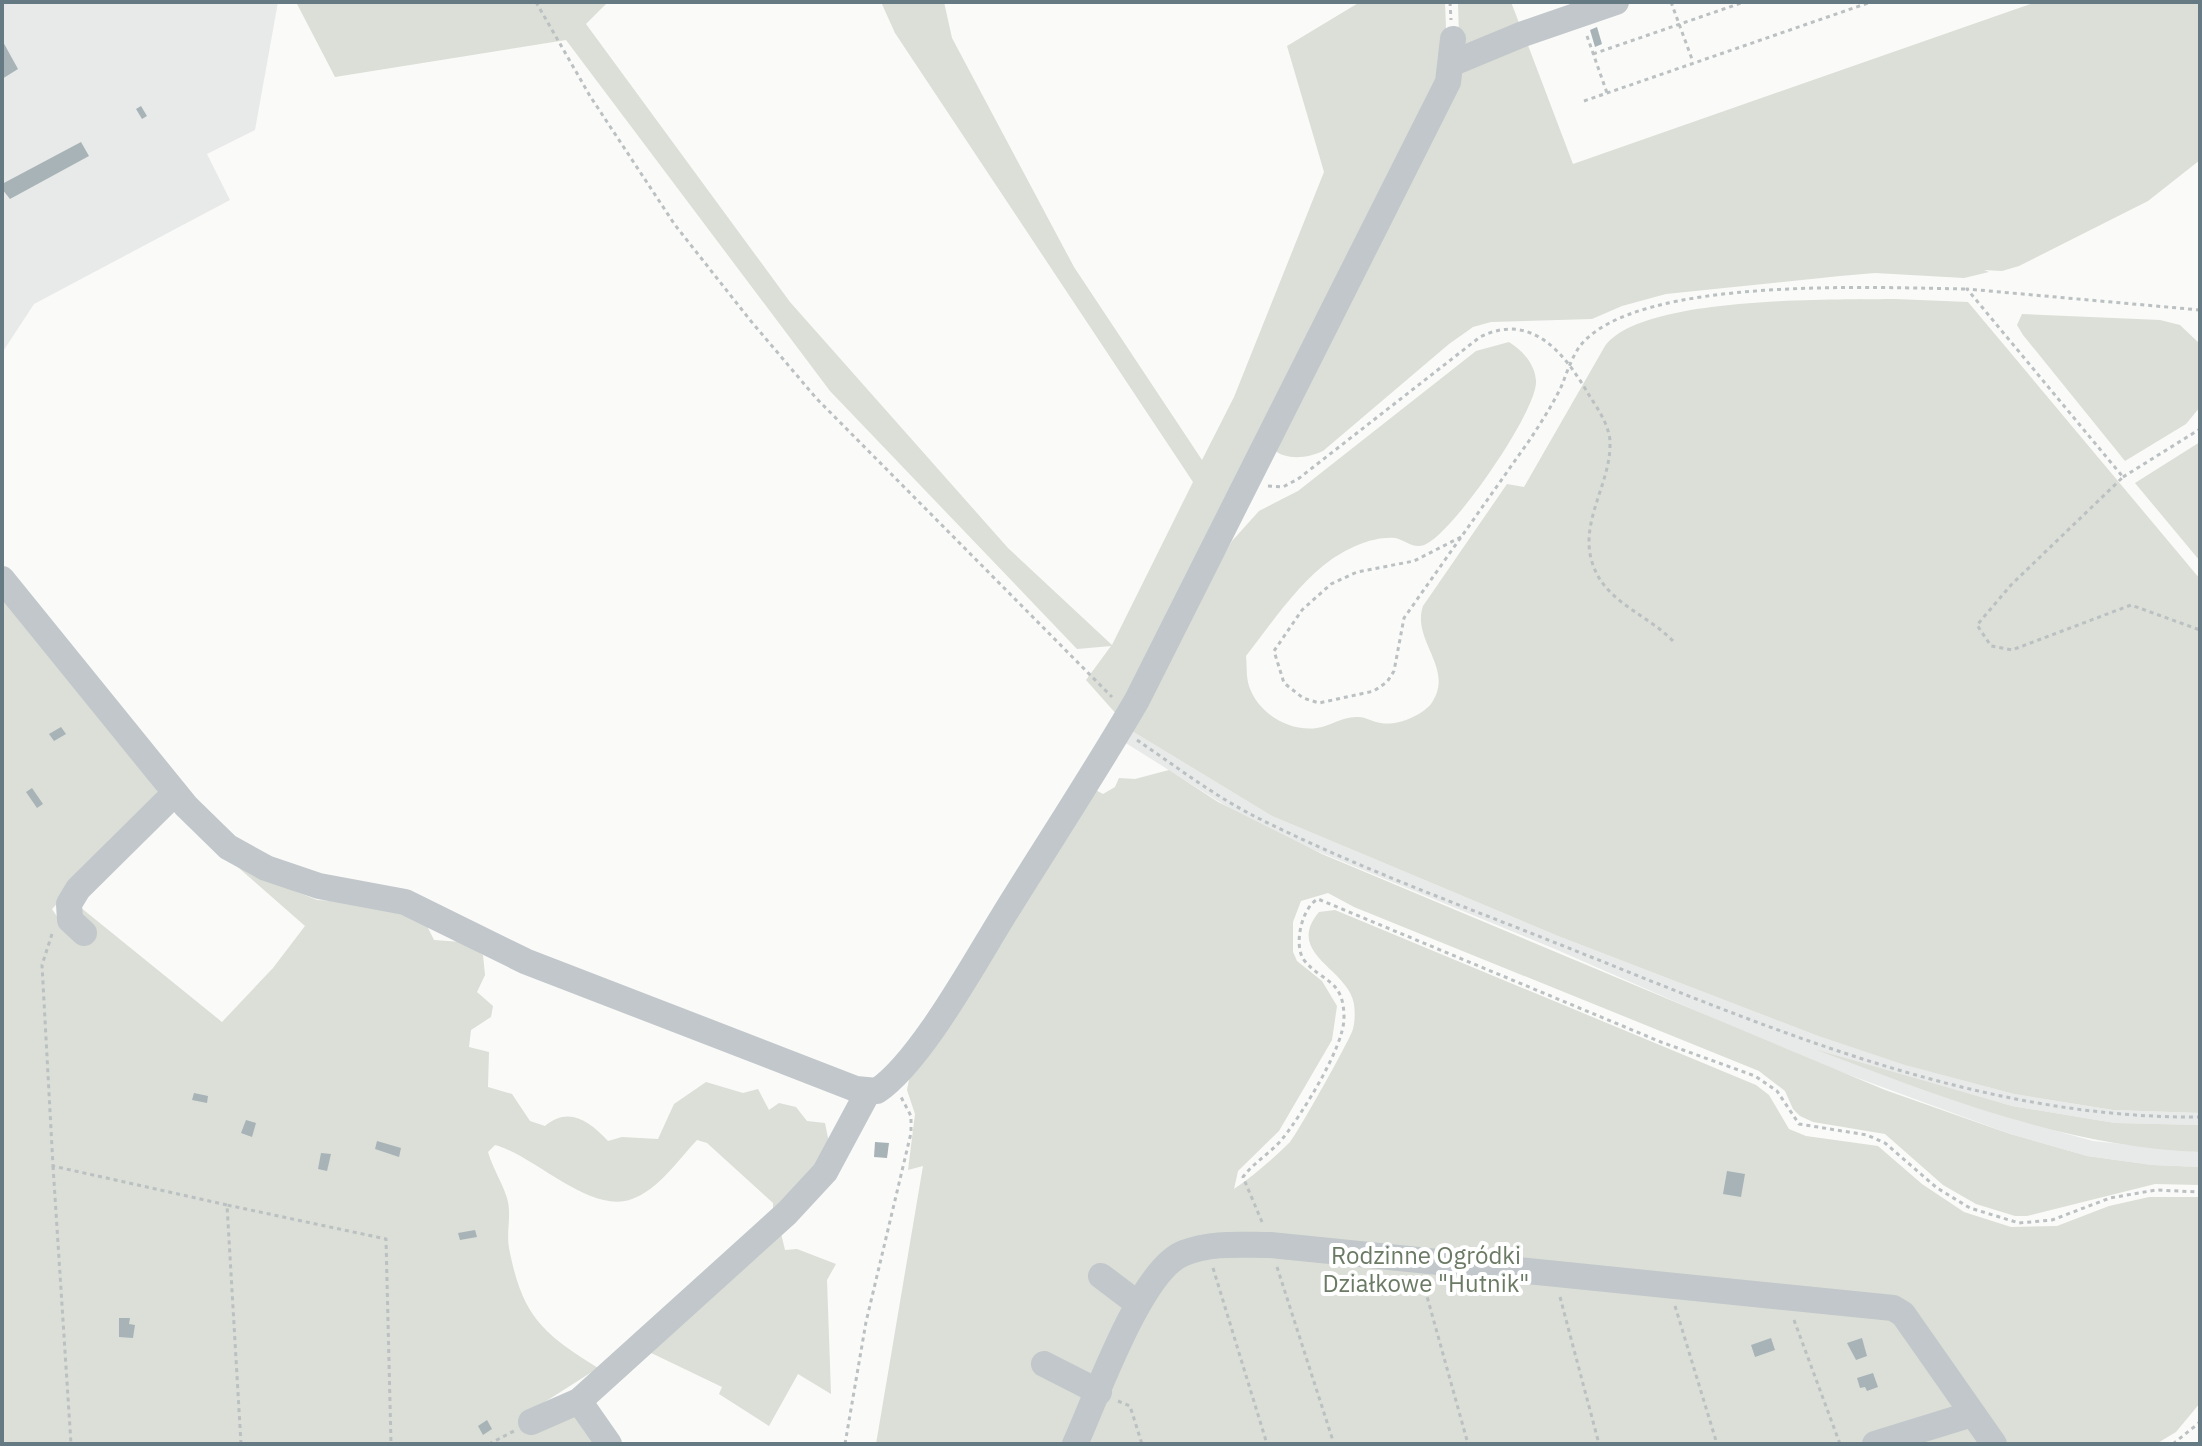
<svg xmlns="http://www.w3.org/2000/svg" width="2202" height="1446" font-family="'IBM Plex Sans',sans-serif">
<rect width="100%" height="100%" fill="#fafaf8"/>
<g fill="#e8eae9">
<polygon points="2,2 278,2 255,130 207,154 230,200 34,304 2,353"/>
<polygon points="1127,728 1272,816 1558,936 1818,1036 1906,1065 2014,1094 2113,1110 2200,1113 2200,1125 2115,1123 2012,1106 1834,1056 2017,1120 2093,1141 2200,1152 2200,1167 2152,1165 2087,1156 2010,1134 1806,1059 1555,949 1261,828 1121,740"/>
</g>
<g fill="#dbdfd7">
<polygon points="296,2 608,2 586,24 790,302 1008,548 1112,645 1193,482 895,33 881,2 944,2 952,38 1074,267 1202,460 1234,397 1324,172 1287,46 1360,2 1445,2 1447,56 1118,716 1086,680 1111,646 1077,649 830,391 566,40 335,77"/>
<polygon points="1458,2 1511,2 1521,28 1467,45 1459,37"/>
<path d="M2036 2H2200V160L2148 201 2019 266 2002 271 1984 270 1989 272 1964 278 1875 273 1840 276 1666 294 1622 306 1592 319 1491 322 1473 327 1449 344 1323 451C1308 458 1286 461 1273 449L1461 69 1526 40 1573 164Z"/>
<path d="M1895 299 1968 302 2200 579V1113L2113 1110 2014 1094 1905 1065 1818 1036 1558 936 1272 816 1127 728 1232 541 1259 511 1298 491 1476 351 1509 342C1523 351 1535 364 1536 381 1538 410 1452 535 1424 545 1413 549 1405 540 1395 538 1373 536 1349 548 1332 559 1298 583 1271 624 1246 656 1247 665 1246 677 1249 686 1258 713 1288 732 1317 728 1331 726 1343 716 1358 717 1366 717 1373 722 1381 723 1397 726 1421 716 1431 704 1456 669 1411 641 1423 606L1507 484 1524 487 1605 346C1642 295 1835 300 1895 299Z"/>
<polygon points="2022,314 2160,320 2180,325 2200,344 2200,407 2186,424 2125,461 2023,335 2017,325"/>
<polygon points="2200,442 2200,561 2135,483"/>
<path d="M2 591 161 796 52 909 66 930 80 907 222 1022 273 968 305 926 216 848 280 885 317 900 372 903 425 922 434 940 462 942 483 955 485 975 477 992 493 1006 491 1017 471 1030 469 1047 489 1052 488 1087 512 1094 530 1121 545 1126C569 1106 589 1121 608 1141L622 1137 658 1139 674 1104 706 1082 743 1093 758 1089 769 1110 779 1103 796 1107 807 1121 825 1123 828 1138 835 1145 773 1211V1203L707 1143 697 1140C679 1159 658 1190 632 1199 591 1215 535 1156 495 1145L488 1152C493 1169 502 1182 507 1198 512 1214 506 1232 509 1248 522 1316 542 1333 598 1368L526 1414 577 1415 599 1444H2Z"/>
<path d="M1169 770 1218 802 1322 854 1885 1090 2010 1134 2087 1156 2152 1165 2200 1167V1185L2155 1184 2027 1216H2015L1976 1204 1943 1185 1885 1134 1813 1122 1800 1116 1793 1109 1785 1091 1759 1071 1354 907 1328 893 1301 901 1293 922V952L1297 961 1322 981 1337 1006 1332 1040 1279 1131 1238 1171 1234 1189C1253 1176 1273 1159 1290 1142 1296 1136 1351 1038 1353 1029 1355 1022 1355 1011 1354 1004 1348 968 1284 954 1319 912L1335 910 1756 1085 1769 1095 1789 1129 1806 1136 1878 1146 1922 1184 1964 1212 2011 1227 2057 1226 2109 1206 2149 1197H2200V1403L2176 1432 2156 1444H876L923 1166 908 1170 915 1114 907 1090 912 1064 1090 787 1103 794 1115 787 1119 778 1135 779Z"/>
<path d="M1814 1049 2012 1106 2115 1123 2200 1125V1152C2065 1147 1939 1096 1814 1049Z"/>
<polygon points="779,1225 785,1250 797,1249 836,1264 827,1280 831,1394 798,1374 769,1426 719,1394 722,1387 647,1351"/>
</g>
<g fill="#a8b3b7">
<polygon points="1597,27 1602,44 1595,47 1590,30"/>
<polygon points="2,40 18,69 2,79"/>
<polygon points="141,106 147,116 142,119 136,109"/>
<polygon points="81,142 89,156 10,199 2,189 2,184"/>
<polygon points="61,727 66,734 54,741 49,734"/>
<polygon points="32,788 43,804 37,808 26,792"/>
<polygon points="194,1093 208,1096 207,1103 192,1100"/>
<polygon points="246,1120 256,1123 252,1137 241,1133"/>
<polygon points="377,1141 401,1148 399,1157 375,1149"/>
<polygon points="875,1142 889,1143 887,1158 874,1157"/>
<polygon points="321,1153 331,1154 327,1171 318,1169"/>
<polygon points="1727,1171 1745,1174 1741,1197 1723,1194"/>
<polygon points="475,1230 477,1237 460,1240 458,1233"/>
<polygon points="119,1318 130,1318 129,1324 135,1325 133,1338 119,1337"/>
<polygon points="1771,1338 1775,1350 1755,1357 1751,1345"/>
<polygon points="1862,1338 1867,1356 1856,1360 1847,1343"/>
<polygon points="1873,1373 1878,1387 1867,1391 1865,1387 1860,1388 1857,1378"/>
<polygon points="487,1420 492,1429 483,1435 478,1426"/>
</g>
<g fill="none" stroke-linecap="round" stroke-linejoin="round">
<g stroke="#bbc0c2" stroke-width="3" stroke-dasharray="4 4" stroke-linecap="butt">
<polyline points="536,2 590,96 675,225 750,320 816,398 1112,697"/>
<polyline points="1450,2 1451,20"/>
<polyline points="1671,2 1693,62"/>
<polyline points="1587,36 1607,93"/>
<polyline points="1593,54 1744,2"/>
<polyline points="1584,101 1871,2"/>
<polyline points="2200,310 1967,289 2123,477 2011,585 1977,625 1991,646 2012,650 2131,605 2200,630"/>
<polyline points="2123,477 2200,429"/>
<path d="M1268 486 1283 487 1298 479 1480 337C1532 311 1565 354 1589 395 1598 409 1611 428 1610 445 1610 485 1578 524 1593 565 1606 603 1648 614 1675 643"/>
<path d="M1461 537 1414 561 1357 572 1331 584 1302 610 1274 651 1284 683 1303 698 1319 703 1374 691 1387 682 1394 671 1404 618 1531 438C1542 421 1553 404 1562 385 1567 372 1572 357 1580 346 1636 275 1881 288 1967 289"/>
<path d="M1137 740C1174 765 1213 795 1254 816 1353 866 1458 904 1561 945 1765 1026 1975 1119 2200 1117"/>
<polyline points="52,934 42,965 53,1166 227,1205"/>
<polyline points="53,1166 71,1444"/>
<path d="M1262 1222 1243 1177C1254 1162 1271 1153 1283 1138 1302 1114 1344 1047 1344 1018 1344 978 1322 983 1304 960 1293 945 1302 907 1318 899L1661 1042 1755 1076 1777 1091 1799 1124 1867 1135 1885 1143 1937 1188 1970 1208 2019 1223 2052 1220 2110 1198 2156 1190 2200 1192"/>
<polyline points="1277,1267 1334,1444"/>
<polyline points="1213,1268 1267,1444"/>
<polyline points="1423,1282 1468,1444"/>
<polyline points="1560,1297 1599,1444"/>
<polyline points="1675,1306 1717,1444"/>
<polyline points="1794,1320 1840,1444"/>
<polyline points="1118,1401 1130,1406 1142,1444"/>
<polyline points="241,1444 227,1205 386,1239 391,1444"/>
<polyline points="489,1444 514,1431"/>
<polyline points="845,1444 866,1322 911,1133 911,1116 901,1097"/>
<polyline points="2173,1444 2200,1422"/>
</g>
<g stroke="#c1c7ca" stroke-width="26">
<polyline points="1453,63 1523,34 1616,2"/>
<path d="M2 579 186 806 228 847 266 868 319 886 405 902 525 961 856 1089 877 1091C920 1062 973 965 1002 918 1047 845 1094 774 1137 700L1448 82 1453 39"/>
<polyline points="84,933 70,920 69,904 78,889 175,793"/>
<polyline points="1101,1276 1138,1304"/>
<polyline points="1044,1364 1099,1392"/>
<polyline points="579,1401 609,1444"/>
<polyline points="531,1422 579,1401 787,1213 825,1172 868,1092"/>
<path d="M1075 1444C1096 1399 1140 1270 1184 1253 1212 1242 1240 1245 1270 1245L1893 1308 1903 1314 1994 1444"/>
<polyline points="1875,1444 1972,1414"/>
</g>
</g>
<g text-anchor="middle" stroke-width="8" stroke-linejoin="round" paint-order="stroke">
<g font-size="24" fill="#6b7a64" stroke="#fff">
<text x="1426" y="1264">Rodzinne Ogródki<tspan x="1426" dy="28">Działkowe "Hutnik"</tspan></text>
</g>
</g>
<rect width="2202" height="1446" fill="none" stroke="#657a83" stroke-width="8"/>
</svg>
